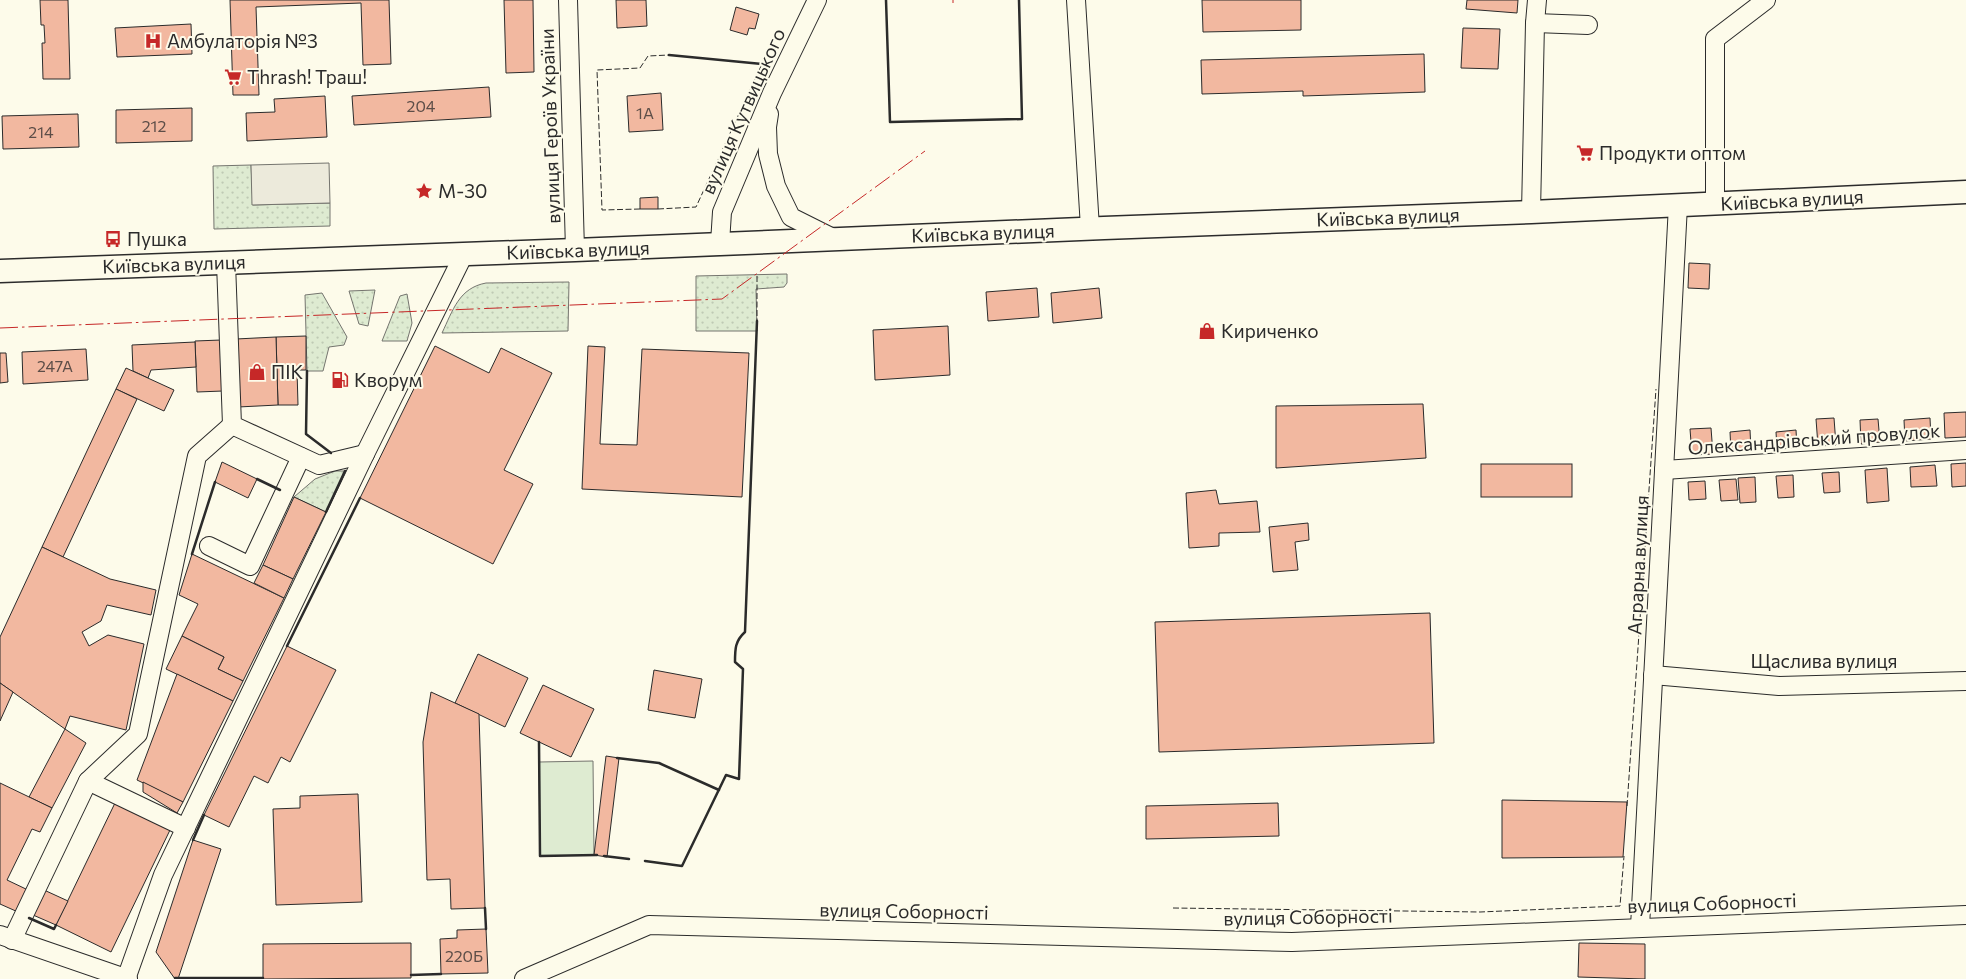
<svg xmlns="http://www.w3.org/2000/svg" width="1966" height="979" font-family="Commissioner,sans-serif">
<defs>
<pattern id="grass-dots" width="8" height="8" patternUnits="userSpaceOnUse" patternTransform="scale(1.25)"><rect width="8" height="8" fill="#deebd1"/><path d="M2 2h.1M6 6h.1" fill="none" stroke="#bfcab4" stroke-width="1.8" stroke-linecap="round"/></pattern>
</defs>
<rect width="100%" height="100%" fill="#fdfbea"/>
<g fill="url(#grass-dots)" stroke="#74746e">
<polygon points="251,165 253,205 330,203 330,226 214,229 213,166"/>
<polygon points="787,274 787,283 784,287 756,289 757,331 696,331 696,276"/>
<path d="M569 282 568 331 442 333C453 310 459 288 486 283Z"/>
<polygon points="375,290 368,326 359,324 349,291"/>
<polygon points="322,293 347,337 344,345 329,347 323,371 307,371 305,295"/>
<polygon points="407,294 412,323 407,341 382,341 400,296"/>
<polygon points="335,471 345,471 326,512 294,497 315,479"/>
</g>
<polygon fill="#deebd1" stroke="#74746e" points="593,761 594,855 540,856 539,762"/>
<polygon fill="#eceadb" stroke="#74746e" points="329,163 330,203 252,205 251,165"/>
<g fill="#f2b8a0" stroke="#2b2b2b">
<polygon points="40,0 68,0 70,79 43,79 42,43 45,43 44,25 41,25"/>
<polygon points="230,0 389,0 391,64 363,65 361,3 256,7 259,95 233,95"/>
<polygon points="504,0 533,0 534,72 506,73"/>
<polygon points="616,0 646,0 647,26 617,28"/>
<polygon points="1202,0 1301,0 1301,30 1203,32"/>
<polygon points="1467,0 1518,0 1517,13 1466,9"/>
<polygon points="736,7 759,14 755,29 749,28 747,35 730,30"/>
<polygon points="191,24 192,54 117,57 115,28"/>
<polygon points="1463,28 1500,29 1498,69 1461,68"/>
<polygon points="1424,54 1425,92 1303,96 1303,91 1202,94 1201,60"/>
<polygon points="489,87 491,117 354,125 352,96"/>
<polygon points="661,93 663,130 629,132 627,96"/>
<polygon points="325,96 327,137 247,141 246,113 275,112 274,99"/>
<polygon points="192,108 192,141 116,143 116,110"/>
<polygon points="78,114 79,147 3,149 2,116"/>
<polygon points="658,197 658,209 640,209 640,198"/>
<polygon points="1689,263 1710,264 1709,289 1688,288"/>
<polygon points="1037,288 1039,317 988,321 986,292"/>
<polygon points="1099,288 1102,318 1053,323 1051,293"/>
<polygon points="948,326 950,375 875,380 873,330"/>
<polygon points="306,336 306,370 297,370 298,405 278,405 276,337"/>
<polygon points="276,337 278,405 238,407 236,339"/>
<polygon points="221,340 223,391 197,392 195,341"/>
<polygon points="195,342 196,367 151,370 148,378 133,371 132,345"/>
<polygon points="435,346 489,373 501,348 552,373 504,470 533,484 493,564 360,498"/>
<polygon points="588,346 605,347 600,444 637,445 642,349 749,353 742,497 582,489"/>
<polygon points="86,349 88,380 23,384 22,352"/>
<polygon points="0,353 6,353 8,382 0,383"/>
<polygon points="126,368 174,390 164,411 116,389"/>
<polygon points="116,389 137,399 63,557 42,547"/>
<polygon points="1423,404 1426,458 1276,468 1276,406"/>
<polygon points="1966,412 1966,437 1945,438 1944,413"/>
<polygon points="1834,418 1836,445 1818,446 1816,419"/>
<polygon points="1930,418 1931,439 1905,441 1904,420"/>
<polygon points="1878,419 1880,442 1861,444 1860,420"/>
<polygon points="1711,428 1713,454 1692,455 1690,429"/>
<polygon points="1750,430 1751,451 1731,452 1730,432"/>
<polygon points="1796,430 1797,448 1777,449 1776,432"/>
<polygon points="222,462 257,479 248,498 215,482"/>
<polygon points="1966,463 1966,486 1952,487 1951,464"/>
<rect x="1481" y="464" width="91" height="33"/>
<polygon points="1935,465 1937,486 1911,487 1910,467"/>
<polygon points="1887,468 1889,501 1867,503 1865,470"/>
<polygon points="1839,472 1840,492 1824,493 1822,473"/>
<polygon points="1793,475 1794,497 1778,498 1776,476"/>
<polygon points="1755,477 1756,502 1740,503 1738,478"/>
<polygon points="1736,479 1738,500 1721,501 1719,480"/>
<polygon points="1705,481 1706,499 1689,500 1688,482"/>
<polygon points="1216,490 1219,504 1257,501 1260,532 1219,533 1219,546 1189,548 1186,493"/>
<polygon points="294,497 326,512 293,579 263,565"/>
<polygon points="1308,523 1309,540 1295,542 1298,570 1273,572 1269,527"/>
<polygon points="42,547 110,579 156,590 151,615 107,605 101,621 82,632 89,646 108,635 144,644 126,730 70,716 65,729 0,683 0,637"/>
<polygon points="192,554 284,598 243,681 218,669 224,657 182,636 198,604 179,595"/>
<polygon points="263,565 293,579 284,598 254,583"/>
<polygon points="1430,613 1434,743 1159,752 1155,622"/>
<polygon points="182,636 224,657 218,669 243,681 233,701 166,669"/>
<polygon points="287,646 336,670 290,762 281,757 268,783 254,776 229,827 204,815"/>
<polygon points="478,654 528,678 505,727 455,703"/>
<polygon points="654,670 702,679 695,718 648,710"/>
<polygon points="177,674 233,701 183,802 137,780"/>
<polygon points="0,683 13,692 0,721"/>
<polygon points="543,685 594,709 571,757 520,733"/>
<polygon points="431,692 479,714 485,908 451,909 450,879 427,880 423,742"/>
<polygon points="65,729 86,743 52,808 29,797"/>
<polygon points="606,756 619,758 607,857 594,855"/>
<polygon points="143,782 183,802 177,813 143,792"/>
<polygon points="0,783 52,808 40,832 32,829 7,880 28,890 18,912 0,904"/>
<polygon points="358,794 362,902 276,905 273,809 300,808 300,796"/>
<polygon points="1502,800 1627,802 1623,857 1502,858"/>
<polygon points="115,803 170,830 111,952 56,925"/>
<polygon points="1278,803 1279,836 1146,839 1146,806"/>
<polygon points="193,840 221,849 178,979 175,979 156,952"/>
<polygon points="44,890 68,901 56,925 33,915"/>
<polygon points="486,929 488,973 441,974 440,939 457,938 457,930"/>
<polygon points="411,943 411,978 263,979 263,944"/>
<polygon points="1579,943 1645,944 1645,979 1578,977"/>
</g>
<g fill="none" stroke-linecap="round" stroke-linejoin="round">
<g stroke="#2b2b2b" stroke-width="20">
<g id="minor">
<polyline points="568,0 575,250"/>
<polyline points="1076,0 1090,228"/>
<polyline points="1535,23 1588,25"/>
<polyline points="769,114 767,127 768,154 776,186 791,217 835,239"/>
<polyline points="1715,204 1715,39 1766,0"/>
<polyline points="1531,212 1535,23 1537,0"/>
<polyline points="720,243 722,212 772,93 817,0"/>
<polyline points="226,263 232,425 319,465 365,454"/>
<polyline points="1664,470 1966,450"/>
<polyline points="209,546 250,566 301,457"/>
<polyline points="1653,675 1779,686 1966,681"/>
<polyline points="88,781 186,828"/>
<polyline points="1640,927 1678,205"/>
<polyline points="0,935 128,979"/>
<polyline points="12,940 88,781 138,734 197,456 232,425"/>
<polyline points="126,979 163,875 365,454 464,254"/>
<polyline points="524,979 649,925 1292,942 1966,915"/>
</g>
</g>
<g stroke="#2b2b2b" stroke-width="25">
<polyline id="major" points="0,271 575,250 1104,228 1531,212 1966,192"/>
</g>
<use href="#minor" stroke="#fdfbea" stroke-width="18"/>
<use href="#major" stroke="#fdfbea" stroke-width="22"/>
<g stroke="#2b2b2b" stroke-width="1" stroke-dasharray="6 2.5" stroke-linecap="butt">
<polyline points="640,209 602,210 597,70 640,68 648,56 669,55"/>
<polyline points="658,209 696,207 762,64"/>
<polyline points="757,276 757,321"/>
<polyline points="1627,806 1656,389"/>
<polyline points="1173,908 1480,912 1620,906 1624,856"/>
</g>
<g stroke="#2b2b2b" stroke-width="2.5">
<polyline points="886,0 890,122 1022,119 1019,0"/>
<polyline points="669,55 762,64"/>
<polyline points="307,371 306,434 331,453"/>
<polyline points="257,479 280,490"/>
<polyline points="326,512 345,471"/>
<polyline points="192,554 215,482"/>
<polyline points="287,646 360,498"/>
<polyline points="539,742 540,856 597,855"/>
<polyline points="617,758 659,763 719,790"/>
<polyline points="193,840 204,815"/>
<polyline points="604,856 629,859"/>
<path d="M645 861 682 866 726 775 739 779 743 669 735 662C735 649 735 641 745 632L757 321"/>
<polyline points="485,908 486,929"/>
<polyline points="29,918 54,929 56,925"/>
<polyline points="411,975 441,974"/>
<polyline points="175,978 263,978"/>
</g>
<g stroke="#c62828" stroke-width="1" stroke-dasharray="18 4 2.5 4" stroke-linecap="butt">
<polyline points="953,3 953,0"/>
<polyline points="0,328 722,299 925,151"/>
</g>
</g>
<defs>
<g id="hospital-bare" transform="scale(1.35)"><path d="M-5-5h3v3.5h4V-5h3V5h-3V1.5h-4V5h-3Z" fill="#c62828" stroke="#fdfbea" stroke-width="2.5" paint-order="stroke"/></g>
<g id="supermarket-bare" transform="scale(1.35)"><path d="M-6-5.5h2.5l.6 2H6L4.5 2H-2.5L-4.4-4H-6ZM-1.5 3.2a1.3 1.3 0 1 0 .1 0ZM3 3.2a1.3 1.3 0 1 0 .1 0Z" fill="#c62828" stroke="#fdfbea" stroke-width="2.5" paint-order="stroke"/></g>
<g id="sight-bare" transform="scale(1.35)"><path d="M0-6L1.8-2.2L6-1.7L2.9 1.2L3.7 5.4L0 3.3L-3.7 5.4L-2.9 1.2L-6-1.7L-1.8-2.2Z" fill="#c62828" stroke="#fdfbea" stroke-width="2.5" paint-order="stroke"/></g>
<g id="bus-bare" transform="scale(1.35)"><path d="M-5-6H5V4H4V6H2V4H-2V6H-4V4H-5ZM-3.5-4V0h7V-4ZM-3.5 1.2v1.5H-2V1.2ZM2 1.2v1.5H3.5V1.2Z" fill="#c62828" stroke="#fdfbea" stroke-width="2.5" paint-order="stroke"/></g>
<g id="shop-bare" transform="scale(1.35)"><path d="M-5-2.5h2.3a2.7 3.5 0 0 1 5.4 0H5L5.5 6h-11ZM-1.5-2.5h3a1.5 2.3 0 0 0-3 0Z" fill="#c62828" stroke="#fdfbea" stroke-width="2.5" paint-order="stroke"/></g>
<g id="fuel-bare" transform="scale(1.35)"><path d="M-5.5-6h7V0h2V4h1.3V-2.5L3-4.5l.8-.8L6-3V5H2.5V1h-1V6h-7ZM-4.2-4.7v3.2H.2V-4.7Z" fill="#c62828" stroke="#fdfbea" stroke-width="2.5" paint-order="stroke"/></g>
</defs>
<g fill-rule="evenodd">
<use href="#hospital-bare" x="153" y="41"/>
<use href="#supermarket-bare" x="233" y="77"/>
<use href="#supermarket-bare" x="1585" y="153"/>
<use href="#sight-bare" x="424" y="191"/>
<use href="#bus-bare" x="113" y="239"/>
<use href="#shop-bare" x="1207" y="331"/>
<use href="#shop-bare" x="257" y="372"/>
<use href="#fuel-bare" x="340" y="380"/>
</g>
<g text-anchor="middle" stroke-width="4" stroke-linejoin="round" paint-order="stroke">
<g font-size="16" fill="#5d4e48">
<text x="421" y="112">204</text>
<text x="645" y="119">1А</text>
<text x="154" y="132">212</text>
<text x="41" y="138">214</text>
<text x="55" y="372">247А</text>
<text x="464" y="962">220Б</text>
</g>
<g font-size="19" fill="#2b2b2b" stroke="#fdfbea" text-anchor="start">
<text x="167" y="48">Амбулаторія №3</text>
<text x="247" y="84">Thrash! Траш!</text>
<text x="1599" y="160">Продукти оптом</text>
<text x="438" y="198">М-30</text>
<text x="127" y="246">Пушка</text>
<text x="1221" y="338">Кириченко</text>
<text x="271" y="379">ПІК</text>
<text x="354" y="387">Кворум</text>
</g>
<g font-size="19" fill="#2b2b2b" stroke="#fdfbea">
<text transform="translate(743 111) rotate(-66)" y="7">вулиця Кутвицького</text>
<text transform="translate(550 126) rotate(-92)" y="7">вулиця Героїв України</text>
<text transform="translate(1792 200) rotate(-3)" y="7">Київська вулиця</text>
<text transform="translate(1388 217) rotate(-2)" y="7">Київська вулиця</text>
<text transform="translate(983 233) rotate(-2)" y="7">Київська вулиця</text>
<text transform="translate(578 250) rotate(-2)" y="7">Київська вулиця</text>
<text transform="translate(174 264) rotate(-2)" y="7">Київська вулиця</text>
<text transform="translate(1814 439) rotate(-4)" y="7">Олександрівський провулок</text>
<text transform="translate(1638 565) rotate(-87)" y="7">Аграрна вулиця</text>
<text x="1824" y="668">Щаслива вулиця</text>
<text transform="translate(1712 903) rotate(-2)" y="7">вулиця Соборності</text>
<text transform="translate(904 911) rotate(1)" y="7">вулиця Соборності</text>
<text transform="translate(1308 917) rotate(-1)" y="7">вулиця Соборності</text>
</g>
</g>
</svg>
